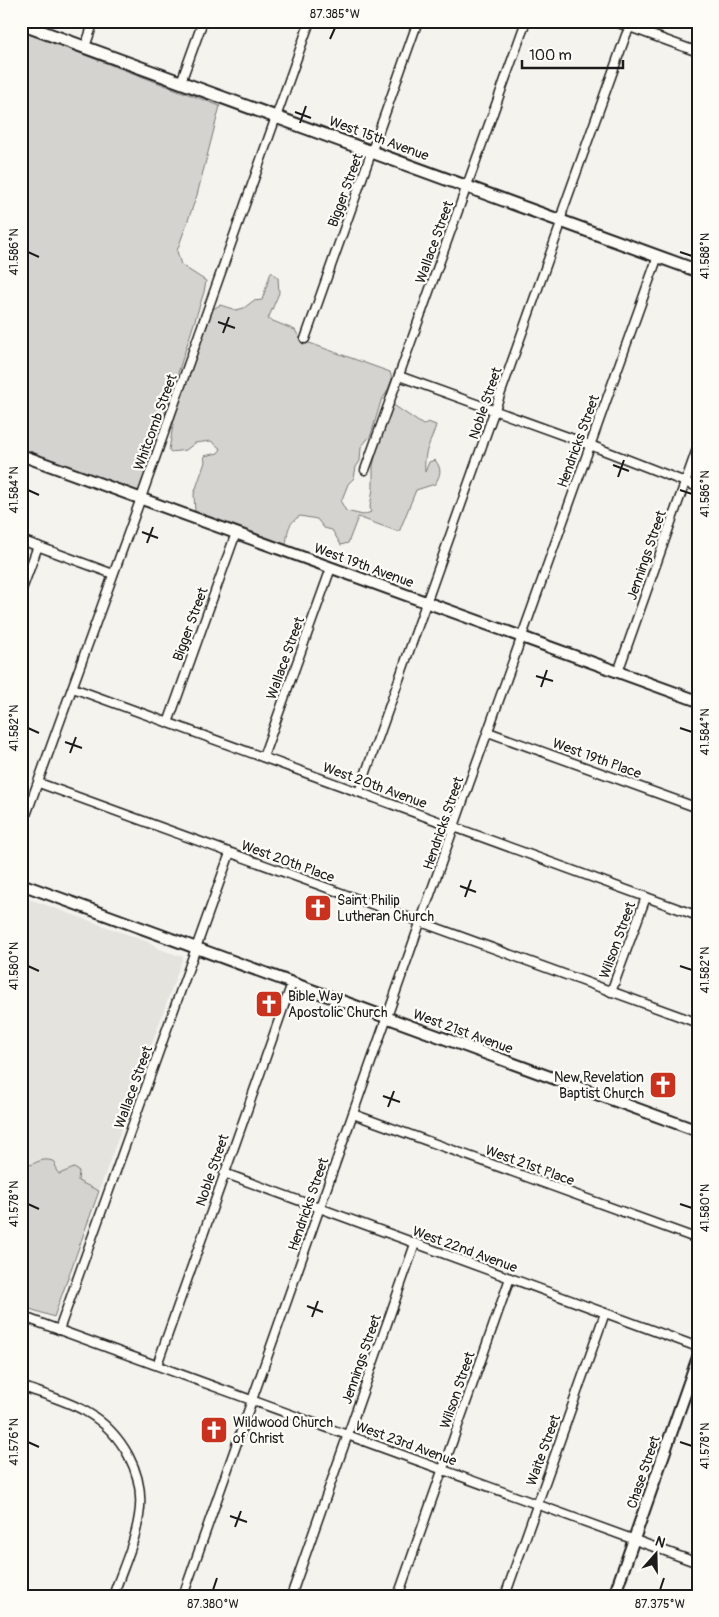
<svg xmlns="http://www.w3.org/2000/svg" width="719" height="1617" font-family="Pangolin,sans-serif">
<rect width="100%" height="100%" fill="#f4f3ee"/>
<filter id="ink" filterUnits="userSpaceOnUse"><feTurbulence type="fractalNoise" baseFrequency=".02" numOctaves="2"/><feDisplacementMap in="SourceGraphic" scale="10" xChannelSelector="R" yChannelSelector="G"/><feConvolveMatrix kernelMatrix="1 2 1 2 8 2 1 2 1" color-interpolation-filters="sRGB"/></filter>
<g filter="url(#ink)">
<polygon fill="#e4e3de" points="21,896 151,943 159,949 183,957 99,1191 21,1164"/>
<g fill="#d4d3cf" stroke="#787876">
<polygon points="21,31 220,106 197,195 177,251 181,265 206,281 204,292 153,451 138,492 21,450"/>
<path d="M271 272 278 278 279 293 268 319 295 330 301 340 390 372 392 379 387 392 381 401 371 435 361 447 360 461 356 467 354 478 348 484 341 502 346 511 363 515 371 512 370 507 373 488V466L377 449 392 404 423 425 428 422 436 425C431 444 423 450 425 472L429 462 435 460C442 469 441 474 435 484L416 490 399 532 358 517 348 543 341 545 332 530 324 528 317 519 300 516C287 524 288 531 286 545L195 512 194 494 205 462 204 456 218 453 221 449 211 441 195 443 186 450 171 452 169 450 175 413 213 309 220 305 236 310 244 308 253 301 262 300Z"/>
<path d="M21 1159 31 1165C40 1160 46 1158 55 1162L56 1170 59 1174 74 1168 79 1171 78 1181 99 1191 54 1317 21 1306Z"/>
</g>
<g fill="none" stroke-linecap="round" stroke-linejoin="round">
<g stroke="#1c1c1c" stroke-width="11">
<g id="minor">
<polyline points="613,21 698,52"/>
<polyline points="85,47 94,21"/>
<polyline points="181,82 203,21"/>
<polyline points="305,339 418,21"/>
<polyline points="399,376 590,445 698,487"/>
<polyline points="365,470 526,21"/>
<polyline points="21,540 113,574"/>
<polyline points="21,592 38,546"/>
<polyline points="618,672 698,446"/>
<polyline points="73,688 698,916"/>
<polyline points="168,723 236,533"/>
<polyline points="488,732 698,808"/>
<polyline points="263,757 331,568"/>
<polyline points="39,783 698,1023"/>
<polyline points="359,792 559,229 563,210 626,35 633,21"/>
<polyline points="21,829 141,498 310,21"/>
<polyline points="611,992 646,897"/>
<polyline points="353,1114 698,1239"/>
<polyline points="224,1173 698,1347"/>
<polyline points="21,1316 698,1563"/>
<polyline points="59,1330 230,853"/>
<polyline points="157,1365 292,983"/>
<path d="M21 1386C42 1394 65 1400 85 1411 122 1432 146 1474 139 1516 135 1543 122 1570 113 1596"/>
<polyline points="183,1596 469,784 658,256"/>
<polyline points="291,1596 415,1244"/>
<polyline points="398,1596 510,1278"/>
<polyline points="505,1596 605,1313"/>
</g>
</g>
<g stroke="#1c1c1c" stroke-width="14">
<g id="tertiary">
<polyline points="21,455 698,701"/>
<polyline points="21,884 698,1131"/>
<polyline points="614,1596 698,1357"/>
</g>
</g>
<g stroke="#1c1c1c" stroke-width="15">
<polyline id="secondary" points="21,24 698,271"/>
</g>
<use href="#minor" stroke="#fdfcf7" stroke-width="8"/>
<use href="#tertiary" stroke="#fdfcf7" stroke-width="10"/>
<use href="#secondary" stroke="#fdfcf7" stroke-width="11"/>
</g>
</g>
<path fill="none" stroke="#1c1c1c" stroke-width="2" d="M330 39 335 28M295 112 311 118M300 123 306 106M28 252 39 257M680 252 692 256M218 322 235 328M223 333 229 317M613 465 629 471M618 477 624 460M28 490 39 495M680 490 692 494M142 532 158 538M147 543 153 527M536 676 553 681M541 687 547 670M28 728 39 733M680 728 692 732M65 742 82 748M70 753 76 737M460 886 476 892M465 897 471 880M28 966 39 971M680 966 692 970M383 1096 400 1102M388 1107 394 1091M28 1204 39 1209M680 1204 692 1208M307 1306 323 1312M312 1317 318 1301M28 1442 39 1447M680 1442 692 1446M230 1516 247 1522M235 1527 241 1511M213 1590 217 1578M660 1590 664 1578"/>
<defs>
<g id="church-square" transform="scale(1.4375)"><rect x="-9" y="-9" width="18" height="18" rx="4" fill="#c8321e" stroke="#fdfcf7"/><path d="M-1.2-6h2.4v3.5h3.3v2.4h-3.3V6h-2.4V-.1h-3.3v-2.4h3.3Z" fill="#fff"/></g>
</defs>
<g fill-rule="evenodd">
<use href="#church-square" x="318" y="908"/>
<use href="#church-square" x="269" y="1004"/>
<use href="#church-square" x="663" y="1085"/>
<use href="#church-square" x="214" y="1430"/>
</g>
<g text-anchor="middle" stroke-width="4.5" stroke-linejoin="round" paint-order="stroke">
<g font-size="14" fill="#1c1c1c" stroke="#fdfcf7">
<text transform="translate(379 138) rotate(20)" y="5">West 15th Avenue</text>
<text transform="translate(345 190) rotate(-70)" y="5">Bigger Street</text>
<text transform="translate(434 242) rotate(-70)" y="5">Wallace Street</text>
<text transform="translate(485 403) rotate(-71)" y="5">Noble Street</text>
<text transform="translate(155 422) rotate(-70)" y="5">Whitcomb Street</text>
<text transform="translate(578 441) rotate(-70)" y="5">Hendricks Street</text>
<text transform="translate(646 555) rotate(-71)" y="5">Jennings Street</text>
<text transform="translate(364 565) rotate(20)" y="5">West 19th Avenue</text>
<text transform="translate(190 624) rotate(-70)" y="5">Bigger Street</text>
<text transform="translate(285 658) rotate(-70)" y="5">Wallace Street</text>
<text transform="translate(597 758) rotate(20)" y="5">West 19th Place</text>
<text transform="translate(375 785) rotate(20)" y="5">West 20th Avenue</text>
<text transform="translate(443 823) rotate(-71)" y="5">Hendricks Street</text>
<text transform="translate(288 861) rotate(20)" y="5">West 20th Place</text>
<text transform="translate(617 940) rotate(-70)" y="5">Wilson Street</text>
<text transform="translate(463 1031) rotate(20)" y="5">West 21st Avenue</text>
<text transform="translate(133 1087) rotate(-70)" y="5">Wallace Street</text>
<text transform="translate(530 1165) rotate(20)" y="5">West 21st Place</text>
<text transform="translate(212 1170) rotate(-71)" y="5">Noble Street</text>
<text transform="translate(308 1204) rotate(-71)" y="5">Hendricks Street</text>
<text transform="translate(465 1249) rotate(20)" y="5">West 22nd Avenue</text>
<text transform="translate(361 1359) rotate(-71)" y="5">Jennings Street</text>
<text transform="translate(457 1390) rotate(-71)" y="5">Wilson Street</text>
<text transform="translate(406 1443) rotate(20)" y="5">West 23rd Avenue</text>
<text transform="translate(543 1450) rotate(-70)" y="5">Waite Street</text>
<text transform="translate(643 1472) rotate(-71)" y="5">Chase Street</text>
</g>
<g font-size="14" fill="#1c1c1c" stroke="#fdfcf7" text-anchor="start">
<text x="337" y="905">Saint Philip<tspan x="337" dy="16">Lutheran Church</tspan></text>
<text x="288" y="1001">Bible Way<tspan x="288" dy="16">Apostolic Church</tspan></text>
<text x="644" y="1082" text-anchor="end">New Revelation<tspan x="644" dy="16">Baptist Church</tspan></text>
<text x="233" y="1427">Wildwood Church<tspan x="233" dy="16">of Christ</tspan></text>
</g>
</g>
<rect width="719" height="1617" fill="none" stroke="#fdfcf7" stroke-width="55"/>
<g transform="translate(656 1554) rotate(20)" stroke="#fdfcf7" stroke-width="4" paint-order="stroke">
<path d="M0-4L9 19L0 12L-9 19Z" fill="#1c1c1c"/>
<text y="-8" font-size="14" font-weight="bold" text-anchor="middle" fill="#1c1c1c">N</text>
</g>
<path d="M522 60v8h101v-8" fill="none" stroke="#1c1c1c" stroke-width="2.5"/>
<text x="529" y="60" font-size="15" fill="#1c1c1c" stroke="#fdfcf7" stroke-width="4" paint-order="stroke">100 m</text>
<rect x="28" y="28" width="664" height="1562" fill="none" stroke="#1c1c1c" stroke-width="2"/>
<g font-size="12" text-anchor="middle" fill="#1c1c1c">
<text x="335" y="18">87.385°W</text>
<text transform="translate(14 252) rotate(-90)" y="4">41.586°N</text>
<text transform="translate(705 256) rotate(-90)" y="4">41.588°N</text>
<text transform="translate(14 490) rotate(-90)" y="4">41.584°N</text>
<text transform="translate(705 494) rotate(-90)" y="4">41.586°N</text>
<text transform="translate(14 728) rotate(-90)" y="4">41.582°N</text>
<text transform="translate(705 732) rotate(-90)" y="4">41.584°N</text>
<text transform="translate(14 966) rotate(-90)" y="4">41.580°N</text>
<text transform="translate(705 970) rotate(-90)" y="4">41.582°N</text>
<text transform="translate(14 1204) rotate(-90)" y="4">41.578°N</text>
<text transform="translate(705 1208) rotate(-90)" y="4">41.580°N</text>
<text transform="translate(14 1442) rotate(-90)" y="4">41.576°N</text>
<text transform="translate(705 1446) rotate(-90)" y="4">41.578°N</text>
<text x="213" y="1608">87.380°W</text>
<text x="660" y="1608">87.375°W</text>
</g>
</svg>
